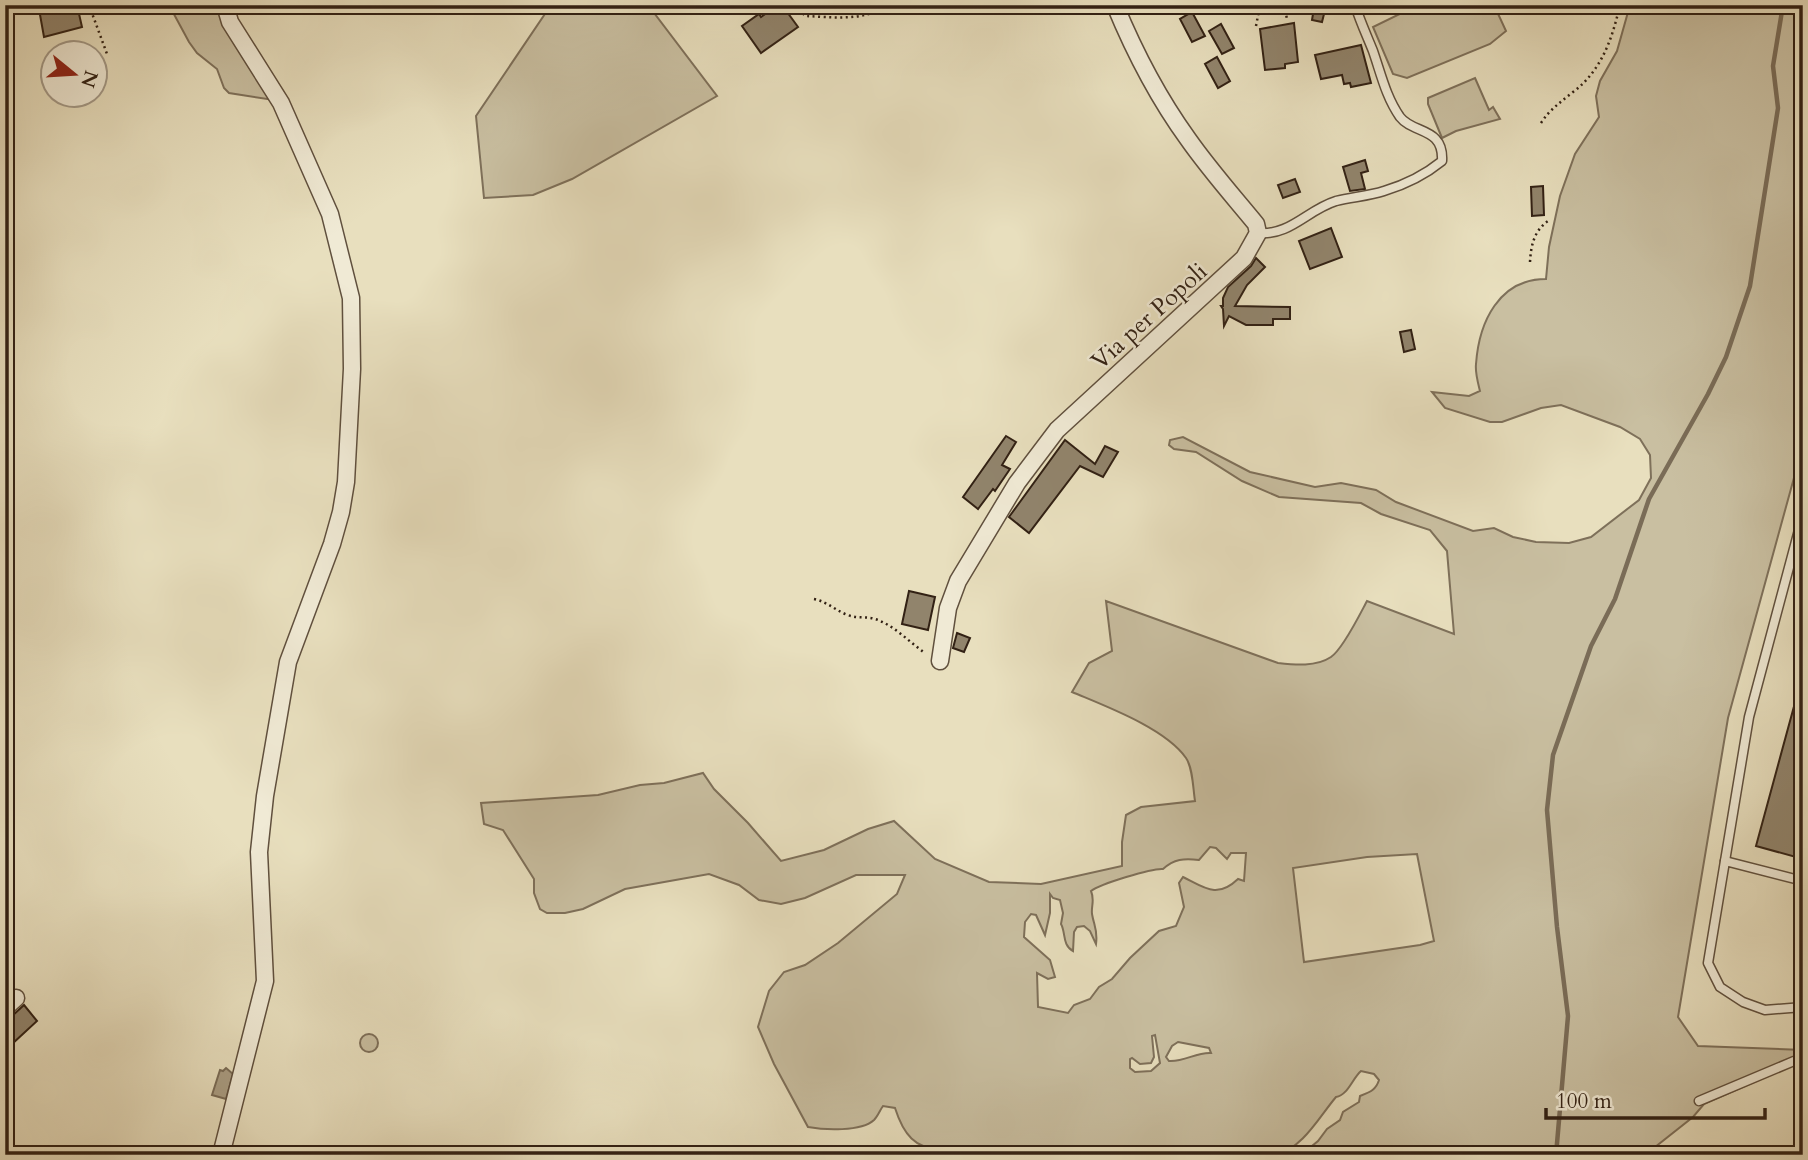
<svg xmlns="http://www.w3.org/2000/svg" width="1808" height="1160" font-family="Cardo,serif">
<rect width="100%" height="100%" fill="#e8dfbe"/>
<filter id="stains"><feTurbulence type="fractalNoise" baseFrequency=".00286" numOctaves="4"/><feColorMatrix values="0 0 0 0 .2 0 0 0 0 .09 0 0 0 0 .02 0 0 0 .5 -.17"/></filter>
<radialGradient id="worn" r=".72"><stop offset=".6" stop-color="#630" stop-opacity="0"/><stop offset="1" stop-color="#630" stop-opacity=".3"/></radialGradient>
<g fill="#c9bfa1" stroke="#7e705a" stroke-width="2" fill-rule="evenodd">
<polygon points="169,5 222,5 274,100 229,93 224,88 217,69 197,53 189,42"/>
<polygon points="551,5 648,5 717,96 572,179 533,195 484,198 476,116"/>
<polygon points="1418,5 1494,5 1506,31 1490,44 1407,78 1393,74 1373,27"/>
<path d="M1630 5H1803V445L1728 718 1678 1017 1698 1046 1803 1050V1064H1795L1704 1104 1693 1117 1645 1155H1301L1318 1141 1327 1129 1340 1120 1343 1112 1359 1102 1360 1096C1370 1092 1376 1090 1379 1080L1374 1074 1361 1071C1352 1079 1348 1095 1336 1097 1319 1117 1303 1148 1276 1155H952L943 1148C915 1151 903 1133 895 1108L883 1106C880 1110 878 1116 874 1120 861 1132 824 1130 808 1127L774 1064 758 1027 769 991 784 972 805 965 838 943 897 894 905 875H856L805 898 781 904 759 900 739 885 709 874 625 889 583 909 565 913H547L540 909 534 893V879L503 830 484 824 481 803 598 795 640 785 664 783 703 773 714 789 748 823 781 861 824 850 868 829 894 821 935 859 989 882 1041 884 1122 866V842L1126 815 1141 807 1195 801C1193 789 1193 768 1186 758 1165 728 1105 706 1072 692L1089 663 1112 651 1106 601 1278 663C1295 665 1316 667 1331 657 1343 649 1360 614 1367 601L1454 634 1447 551 1430 530 1381 514 1361 503 1279 497 1242 481 1196 452 1174 449 1169 445 1170 440 1183 437 1250 472 1315 487 1341 483 1376 490 1396 502 1473 531 1494 528 1513 537 1536 542 1569 543 1591 537 1639 500 1651 478 1650 455 1640 439 1620 427 1561 405 1541 408 1502 422H1490L1445 408 1432 392 1469 396 1480 391C1478 383 1475 373 1476 364 1479 322 1499 279 1546 279L1549 247 1560 196 1575 154 1599 117 1596 96 1600 81 1617 51ZM1210 847 1216 848 1227 859 1231 853H1246L1244 881 1238 879C1217 899 1205 888 1183 877L1179 883 1184 907 1176 926 1159 931 1130 958 1112 979 1099 987 1090 999 1074 1005 1068 1013 1038 1007 1037 973 1048 979 1055 977 1050 960 1024 937 1025 922 1031 914 1036 915 1045 935 1050 913V894L1053 898 1060 900 1063 913 1061 924C1066 933 1062 945 1073 951L1074 932 1077 927 1084 926 1090 931 1096 944C1098 930 1094 926 1092 914 1091 906 1095 900 1091 891 1100 884 1152 868 1163 869 1174 859 1184 858 1199 860ZM1417 854 1434 941 1420 945 1304 962 1293 868 1367 857ZM1155 1035 1160 1063 1151 1071 1135 1072 1130 1068V1059L1132 1058 1140 1064 1151 1063 1154 1057 1152 1036ZM1178 1042 1209 1048 1211 1053C1196 1052 1185 1062 1169 1061L1166 1057 1172 1046Z"/>
<polygon points="1475,78 1489,110 1493,107 1500,119 1456,131 1442,138 1428,104 1428,98"/>
<circle cx="369" cy="1043" r="9"/>
</g>
<polygon fill="#aa9e84" stroke="#7a6c57" stroke-width="2" points="226,1068 233,1074 226,1099 212,1095 220,1070 223,1071"/>
<g fill="none" stroke-linecap="round" stroke-linejoin="round">
<polyline stroke="#7a6c57" stroke-width="4.5" points="1556,1155 1568,1016 1557,927 1547,810 1553,755 1591,646 1615,599 1649,499 1708,394 1726,357 1750,286 1778,108 1773,66 1783,5"/>
</g>
<g fill="#91846c" stroke="#322114" stroke-width="2">
<polygon points="48,5 77,5 82,27 44,37 39,9"/>
<polygon points="778,5 782,5 798,27 761,53 742,26 759,14 761,17"/>
<polygon points="1314,8 1325,10 1322,22 1312,20"/>
<polygon points="1192,12 1205,36 1192,42 1180,19"/>
<polygon points="1294,23 1298,62 1285,64 1285,68 1265,70 1260,29"/>
<polygon points="1221,24 1234,48 1222,54 1209,31"/>
<polygon points="1361,45 1371,83 1351,87 1350,83 1344,84 1342,75 1321,79 1315,55"/>
<polygon points="1217,57 1230,81 1218,88 1205,64"/>
<polygon points="1365,160 1368,171 1361,173 1365,189 1350,191 1343,167"/>
<polygon points="1295,179 1300,192 1283,198 1278,185"/>
<polygon points="1543,186 1544,215 1532,216 1531,187"/>
<polygon points="1331,228 1342,257 1310,269 1299,241"/>
<polygon points="1256,258 1265,267 1247,285 1235,306 1290,307 1290,319 1273,319 1273,325 1246,325 1229,316 1224,326 1223,309 1221,306 1223,306 1223,298 1228,287 1251,266"/>
<polygon points="1411,330 1415,349 1404,352 1400,332"/>
<polygon points="1006,436 1016,442 1002,465 1010,469 995,491 993,489 978,509 963,497"/>
<polygon points="1065,440 1095,464 1105,446 1118,452 1103,477 1080,466 1029,533 1009,517"/>
<polygon points="909,591 935,597 928,630 902,624"/>
<polygon points="957,633 970,638 964,652 953,648"/>
<polygon points="1799,688 1803,688 1803,859 1756,846"/>
<polygon points="24,1005 37,1021 12,1044 5,1037 5,1018 12,1016"/>
</g>
<g fill="none" stroke-linecap="round" stroke-linejoin="round">
<g stroke="#60503e" stroke-width="11">
<g id="lane">
<path d="M1258 233C1290 236 1307 210 1336 201 1352 197 1369 196 1384 191 1404 185 1426 174 1442 161 1444 127 1413 134 1400 117 1386 97 1381 74 1373 51 1367 36 1360 21 1355 5"/>
<polyline points="1725,861 1749,717 1803,515"/>
<polyline points="1803,881 1725,861 1708,963 1720,987 1743,1002 1765,1010 1803,1007"/>
<polyline points="1699,1101 1794,1061 1803,1061"/>
</g>
</g>
<g stroke="#60503e" stroke-width="19">
<g id="street">
<path d="M940 661 948 608 958 581 1017 483 1057 430 1244 258 1258 233 1256 224C1233 196 1209 169 1188 139 1159 99 1134 51 1115 5"/>
<polyline points="5,1008 16,998"/>
<polyline points="221,1155 265,981 259,852 265,796 288,662 332,544 341,512 346,482 352,369 351,298 330,214 281,103 230,22 225,5"/>
</g>
</g>
<g stroke="#322114" stroke-width="2.5" stroke-dasharray="2 3.5" stroke-linecap="butt">
<polyline points="89,5 107,54"/>
<path d="M796 5 805 16C831 17 865 22 887 5"/>
<polyline points="1284,5 1287,19"/>
<polyline points="1299,5 1317,6 1319,9"/>
<polyline points="696,14 712,5"/>
<polyline points="1256,26 1260,5"/>
<path d="M1541 123C1550 109 1561 102 1573 92 1602 70 1612 39 1620 5"/>
<path d="M1530 262C1531 245 1534 231 1548 221"/>
<path d="M814 599C828 602 836 611 848 615 858 619 866 616 875 619 894 625 909 642 925 653"/>
</g>
<use href="#lane" stroke="#f0ead5" stroke-width="8"/>
<use href="#street" stroke="#f0ead5" stroke-width="16"/>
</g>
<g text-anchor="middle" stroke-width="5" stroke-linejoin="round" paint-order="stroke">
<g font-size="24" fill="#322114" stroke="#f0ead5">
<text transform="translate(1149 316) rotate(-42)" y="8">Via per Popoli</text>
</g>
</g>
<rect width="1808" height="1160" fill="none" stroke="#e8dfbe" stroke-width="28"/>
<rect x="7" y="7" width="1794" height="1146" fill="none" stroke="#322114" stroke-width="3.5"/>
<rect x="14" y="14" width="1780" height="1132" fill="none" stroke="#322114" stroke-width="2"/>
<g transform="translate(74 74) rotate(108)"><circle r="33" fill="#f0ead5" stroke="#a49a88" stroke-width="2"/>
<path d="M0-5L12 26L0 18L-12 26Z" fill="#8f2418"/>
<text y="-10" font-size="19" font-weight="bold" text-anchor="middle" fill="#322114">N</text>
</g>
<path d="M1546 1108v10h219v-10" fill="none" stroke="#322114" stroke-width="3.5"/>
<text x="1556" y="1108" font-size="21" fill="#322114" stroke="#f0ead5" stroke-width="5" paint-order="stroke">100 m</text>
<rect width="100%" height="100%" filter="url(#stains)"/>
<rect width="100%" height="100%" fill="url(#worn)"/>
</svg>
